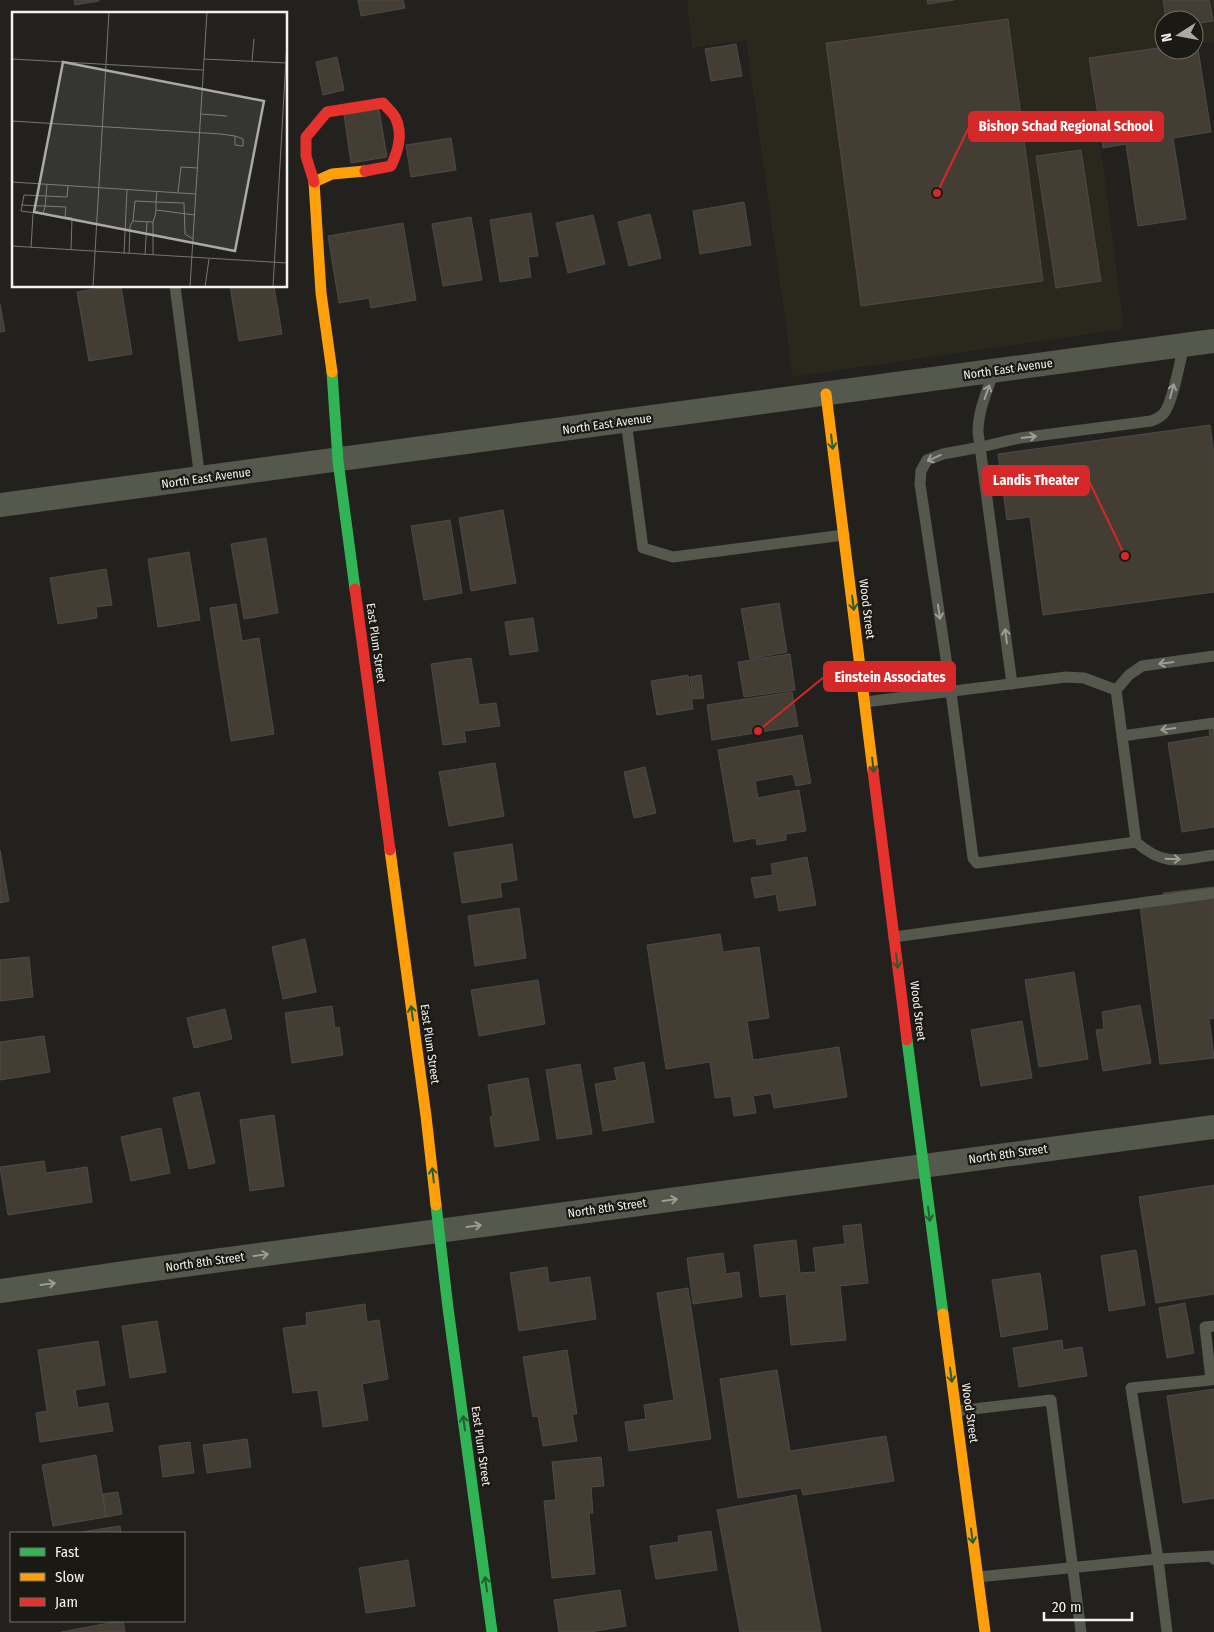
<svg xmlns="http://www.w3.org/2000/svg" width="1214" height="1632" font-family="'Fira Sans Condensed',sans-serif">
<rect width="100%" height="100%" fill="#22211e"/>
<polygon fill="#2a271c" points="687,0 1214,0 1214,42 1194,44 1194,20 1164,20 1164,48 1089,58 1124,329 793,377 746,40 692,48"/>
<g fill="#443d33" stroke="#4c4a49">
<polygon points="74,0 99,0 99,1 75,5"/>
<polygon points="358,0 403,0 405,8 361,16"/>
<polygon points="927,0 954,0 928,4"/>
<polygon points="1163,0 1209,0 1213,21 1194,24 1194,20 1166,20"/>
<polygon points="1008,19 1043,281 861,306 826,43"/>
<polygon points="1194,42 1197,42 1211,132 1173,138 1186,219 1138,226 1126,144 1103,148 1089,58 1164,47 1164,50 1194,50"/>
<polygon points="736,44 742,76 711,81 705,49"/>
<polygon points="337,57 344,90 323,95 316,62"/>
<polygon points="379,109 387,157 351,163 344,115"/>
<polygon points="451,138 456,170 411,177 406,145"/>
<polygon points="1081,150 1101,281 1056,288 1036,156"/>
<polygon points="744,202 751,245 700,254 693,211"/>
<polygon points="531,213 538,256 528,257 531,277 500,282 490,220"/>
<polygon points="650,214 661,258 629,266 618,222"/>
<polygon points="593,215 605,264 568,273 556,223"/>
<polygon points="471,217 482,280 443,286 432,224"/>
<polygon points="403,223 416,300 371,308 369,298 339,303 328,236"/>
<polygon points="114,286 121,286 132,354 89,361 77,292"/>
<polygon points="230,286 274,286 282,334 239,341"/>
<polygon points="0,304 5,331 0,332"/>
<polygon points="1210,425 1214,454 1214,592 1043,615 1030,517 1007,520 998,454"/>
<polygon points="503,510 516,583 471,591 459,518"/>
<polygon points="450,520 462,593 424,600 411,526"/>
<polygon points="266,538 278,613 244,619 231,544"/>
<polygon points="189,552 200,620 158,627 148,559"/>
<polygon points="106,569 112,605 96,607 97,618 58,624 50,578"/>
<polygon points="779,603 787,652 750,659 741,609"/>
<polygon points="236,604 242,641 259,638 274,734 231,741 210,608"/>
<polygon points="533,618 538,651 510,655 505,622"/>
<polygon points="790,654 795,690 744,697 738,662"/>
<polygon points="471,658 479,705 496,703 500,726 464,731 466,742 443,745 431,664"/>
<polygon points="688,675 693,709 657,715 651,681"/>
<polygon points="701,675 704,698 693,699 690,677"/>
<polygon points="792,692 798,726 712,740 707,705"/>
<polygon points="1214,720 1214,827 1182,832 1168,743 1210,736 1208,721"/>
<polygon points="802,735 811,783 796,786 793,774 755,781 758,798 799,790 806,831 786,834 786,840 757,845 756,838 734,842 718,750"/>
<polygon points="495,763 504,816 449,826 439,772"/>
<polygon points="645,767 656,813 634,818 624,772"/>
<polygon points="512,844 517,880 500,883 502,897 462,903 454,853"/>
<polygon points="0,850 9,901 0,903"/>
<polygon points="807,857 816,905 779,911 776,894 755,898 751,878 773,875 771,864"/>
<polygon points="1214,887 1214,1018 1209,1019 1214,1058 1160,1064 1139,898 1164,895 1163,893"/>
<polygon points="519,908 526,958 475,966 468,916"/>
<polygon points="720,934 723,952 759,947 769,1018 747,1021 753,1060 839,1047 847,1097 774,1108 771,1093 753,1096 756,1113 734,1116 731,1096 715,1098 710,1062 666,1069 647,945"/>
<polygon points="305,939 316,992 283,999 272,947"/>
<polygon points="29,957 33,997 0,1001 0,960"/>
<polygon points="1074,972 1088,1059 1039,1067 1025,980"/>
<polygon points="538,980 545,1024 479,1036 471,990"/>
<polygon points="1140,1005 1151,1063 1103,1071 1096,1030 1104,1029 1102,1012"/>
<polygon points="332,1006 335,1028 339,1027 343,1055 292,1063 285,1013"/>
<polygon points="225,1009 232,1039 194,1048 187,1018"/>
<polygon points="1022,1021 1032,1078 981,1086 971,1030"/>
<polygon points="44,1036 50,1072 0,1080 0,1042"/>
<polygon points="644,1062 654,1122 603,1131 595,1084 617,1080 614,1068"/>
<polygon points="580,1064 592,1134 557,1139 546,1070"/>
<polygon points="528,1078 539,1140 495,1147 490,1117 493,1116 488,1085"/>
<polygon points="199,1092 215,1163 189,1169 173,1098"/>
<polygon points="274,1115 284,1186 250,1191 240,1120"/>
<polygon points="161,1128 170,1173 131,1181 121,1137"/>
<polygon points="44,1161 46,1173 87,1167 92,1202 8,1215 0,1167"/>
<polygon points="1214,1185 1214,1294 1156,1303 1139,1197"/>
<polygon points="861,1224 868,1283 840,1286 846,1340 791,1345 786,1294 760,1297 754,1245 796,1240 800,1273 816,1272 813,1248 845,1244 843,1226"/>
<polygon points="1136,1250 1145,1305 1109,1311 1101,1256"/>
<polygon points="723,1253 726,1274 739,1272 742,1297 693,1304 687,1258"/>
<polygon points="547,1267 549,1283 590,1277 596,1319 519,1331 510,1273"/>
<polygon points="1040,1273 1048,1329 1001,1337 992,1280"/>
<polygon points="688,1288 711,1439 629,1451 625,1422 646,1419 644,1405 674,1400 657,1293"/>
<polygon points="1185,1303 1194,1353 1167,1358 1159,1308"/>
<polygon points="365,1304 367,1322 379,1320 388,1379 362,1384 368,1420 323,1427 318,1390 293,1393 283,1328 307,1325 306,1313"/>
<polygon points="157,1321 166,1372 130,1378 122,1326"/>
<polygon points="1062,1340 1063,1350 1082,1347 1087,1376 1019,1387 1013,1348"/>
<polygon points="98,1341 105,1385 75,1390 78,1408 108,1403 113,1431 40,1442 36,1413 47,1411 38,1350"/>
<polygon points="567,1350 577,1414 572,1414 577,1441 543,1446 538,1416 533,1417 523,1357"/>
<polygon points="777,1370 790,1451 886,1436 894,1481 803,1495 801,1488 738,1498 720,1379"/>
<polygon points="1214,1389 1214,1498 1183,1503 1167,1396"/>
<polygon points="247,1439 251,1467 207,1473 203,1445"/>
<polygon points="190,1442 194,1473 163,1477 159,1446"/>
<polygon points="96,1455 106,1517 53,1526 42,1465"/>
<polygon points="601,1457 604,1486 591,1487 593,1513 589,1513 595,1574 552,1578 544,1501 556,1500 552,1462"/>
<polygon points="118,1492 122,1514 106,1517 103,1494"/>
<polygon points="796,1495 821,1632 740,1632 717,1510"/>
<polygon points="120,1526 121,1533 75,1533"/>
<polygon points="711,1531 717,1570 656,1579 650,1546 679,1542 678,1536"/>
<polygon points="408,1560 415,1606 366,1613 359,1568"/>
<polygon points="620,1590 626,1626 590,1632 559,1632 554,1600"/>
<polygon points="123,1621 125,1632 61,1632 120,1621"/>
</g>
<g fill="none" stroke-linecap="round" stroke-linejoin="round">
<g stroke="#55584c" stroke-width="11">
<polyline points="175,286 200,479"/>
<path d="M994 371C987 391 978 411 978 432L1012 684"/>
<polyline points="626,421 643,548 673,557 844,535"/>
<polyline points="1116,690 1129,675 1142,666 1214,656"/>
<path d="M865 702 1066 677 1084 678 1116 690 1136 842 977 863 973 858 951 692 920 484 921 471 927 460 943 454 981 447 1020 438 1151 421C1156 419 1160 418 1164 413 1173 402 1180 361 1184 345"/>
<polyline points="1122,736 1214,723"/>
<path d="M1136 842C1164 867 1180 860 1214 855"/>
<polyline points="894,937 1214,893"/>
<polyline points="956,1411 1051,1400 1081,1632"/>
<polyline points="978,1577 1158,1559 1213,1556 1214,1559"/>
<polyline points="1167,1632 1158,1559 1131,1388 1211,1380 1205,1327 1214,1326"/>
</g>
<g stroke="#55584c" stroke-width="24">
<polyline points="0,505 1214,341"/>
<polyline points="0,1291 139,1271 1214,1127"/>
</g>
<g stroke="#30b455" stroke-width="11">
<polyline points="332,372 338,461 355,589"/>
<polyline points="907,1040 943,1314"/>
<polyline points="436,1205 448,1308 492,1632"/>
</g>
<g stroke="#ff9f0a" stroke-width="11">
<polyline points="332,372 321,293 314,182 332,174 365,171"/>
<polyline points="826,394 873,771"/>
<polyline points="390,850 426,1116 436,1205"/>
<polyline points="943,1314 985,1632"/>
</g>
<g stroke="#e5322d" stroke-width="11">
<path d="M314 182 306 156V137L327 112 383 103C387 108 394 113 396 119 403 135 398 151 391 166L365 171"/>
<polyline points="355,589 390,850"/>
<polyline points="873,771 907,1040"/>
</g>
</g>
<defs><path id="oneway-shaft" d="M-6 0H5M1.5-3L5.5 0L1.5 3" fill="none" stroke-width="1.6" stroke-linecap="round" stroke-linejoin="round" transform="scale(1.25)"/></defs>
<g stroke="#9c9d95">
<use href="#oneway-shaft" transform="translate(1172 391) rotate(-75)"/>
<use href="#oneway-shaft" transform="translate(987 392) rotate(-70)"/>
<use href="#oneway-shaft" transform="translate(1029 437) rotate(-7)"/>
<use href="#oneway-shaft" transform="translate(934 458) rotate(156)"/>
<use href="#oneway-shaft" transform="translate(939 612) rotate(82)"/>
<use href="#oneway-shaft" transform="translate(1006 636) rotate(-97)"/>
<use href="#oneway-shaft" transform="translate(1166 663) rotate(172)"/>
<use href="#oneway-shaft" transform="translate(1168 729) rotate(172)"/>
<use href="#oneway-shaft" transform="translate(1173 859) rotate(2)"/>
<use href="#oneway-shaft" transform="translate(670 1200) rotate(-8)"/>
<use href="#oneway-shaft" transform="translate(474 1226) rotate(-8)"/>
<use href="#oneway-shaft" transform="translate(261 1255) rotate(-8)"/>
<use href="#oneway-shaft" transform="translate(48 1284) rotate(-8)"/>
</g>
<g stroke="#245f31">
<use href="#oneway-shaft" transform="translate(832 442) rotate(83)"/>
<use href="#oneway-shaft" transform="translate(853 603) rotate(83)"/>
<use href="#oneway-shaft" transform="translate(873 765) rotate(83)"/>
<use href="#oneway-shaft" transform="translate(897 961) rotate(83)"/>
<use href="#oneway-shaft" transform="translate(412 1013) rotate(-98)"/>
<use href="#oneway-shaft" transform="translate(433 1175) rotate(-97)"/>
<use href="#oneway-shaft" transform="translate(929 1214) rotate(82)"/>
<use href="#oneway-shaft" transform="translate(951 1375) rotate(82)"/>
<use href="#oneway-shaft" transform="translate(464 1423) rotate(-98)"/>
<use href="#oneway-shaft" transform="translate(972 1536) rotate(82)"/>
<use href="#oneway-shaft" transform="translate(486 1584) rotate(-98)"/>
</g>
<g text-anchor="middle" stroke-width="4.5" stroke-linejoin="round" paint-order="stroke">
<g font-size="12" fill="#f3f2ee" stroke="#1b1913">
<text transform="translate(1008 369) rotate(-8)" y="4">North East Avenue</text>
<text transform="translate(607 424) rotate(-8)" y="4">North East Avenue</text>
<text transform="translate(206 478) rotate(-8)" y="4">North East Avenue</text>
<text transform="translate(867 609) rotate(83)" y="4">Wood Street</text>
<text transform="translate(376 643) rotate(82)" y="4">East Plum Street</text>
<text transform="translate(918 1011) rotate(83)" y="4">Wood Street</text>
<text transform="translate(430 1044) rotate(82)" y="4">East Plum Street</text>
<text transform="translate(1008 1154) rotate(-8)" y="4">North 8th Street</text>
<text transform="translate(607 1208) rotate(-8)" y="4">North 8th Street</text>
<text transform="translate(205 1262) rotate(-8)" y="4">North 8th Street</text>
<text transform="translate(970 1413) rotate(82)" y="4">Wood Street</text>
<text transform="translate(481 1446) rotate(82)" y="4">East Plum Street</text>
</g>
</g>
<g transform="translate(12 12)">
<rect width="275" height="275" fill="#22211e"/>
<path fill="none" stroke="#767571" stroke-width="1" d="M0 47 191 58M192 47 275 51M240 49 242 27M189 102 215 104M0 109 209 122 223 124V133L231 134V127L223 124M0 170 184 182M35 172 34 184 33 195 31 202 9 199 12 183 34 184 55 185 56 173M145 179 144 190V198L143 204 141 210 121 209 123 189 144 190 171 191H172L173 222 181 227M166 180 169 155 186 156M9 193 54 195 53 205 60 206 59 238M144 198 183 203M141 210V243M0 234 275 251M19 236 21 202M112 242 115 177M117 242 118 214 121 209M133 243 135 210M81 275 97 0M178 275 195 0M193 275 197 247M261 275 275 30"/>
<path fill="#aaa9a5" fill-opacity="0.15" stroke="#aaa9a5" stroke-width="2.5" d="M51 50 252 89 223 239 22 200Z"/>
<rect width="275" height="275" fill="none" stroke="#f3f2ee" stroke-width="2.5"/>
</g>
<path fill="none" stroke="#d62828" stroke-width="2" d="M937 193L969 127M1125 556L1089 481M758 731L824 677"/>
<g fill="#d62828" stroke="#1b1913" stroke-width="2">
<circle cx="937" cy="193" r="5"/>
<circle cx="1125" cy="556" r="5"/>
<circle cx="758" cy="731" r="5"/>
</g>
<g fill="#d62828" stroke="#d62828" stroke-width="2">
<rect x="969" y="112" width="194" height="29" rx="5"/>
<rect x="983" y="466" width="106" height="29" rx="5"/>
<rect x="824" y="662" width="131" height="29" rx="5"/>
</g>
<g font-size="14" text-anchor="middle" font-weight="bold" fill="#fff">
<text x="1066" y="131">Bishop Schad Regional School</text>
<text x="1036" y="485">Landis Theater</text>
<text x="890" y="682">Einstein Associates</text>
</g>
<rect x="10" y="1532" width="175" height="90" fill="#1b1913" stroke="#71706b"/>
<rect x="20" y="1548" width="25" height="8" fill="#30b455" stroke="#71706b"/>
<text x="55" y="1557" font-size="15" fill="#f3f2ee">Fast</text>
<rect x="20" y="1573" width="25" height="8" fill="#ff9f0a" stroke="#71706b"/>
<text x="55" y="1582" font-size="15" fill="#f3f2ee">Slow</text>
<rect x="20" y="1598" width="25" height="8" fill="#e5322d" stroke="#71706b"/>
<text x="55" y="1607" font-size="15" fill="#f3f2ee">Jam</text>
<g transform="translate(1179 35) rotate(259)"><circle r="24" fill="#1b1913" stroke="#71706b"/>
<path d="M0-4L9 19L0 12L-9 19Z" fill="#aaa9a5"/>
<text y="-8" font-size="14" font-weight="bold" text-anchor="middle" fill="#f3f2ee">N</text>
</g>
<path d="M1044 1612v8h88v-8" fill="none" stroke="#f3f2ee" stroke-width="2.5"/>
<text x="1052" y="1612" font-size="15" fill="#f3f2ee" stroke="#1b1913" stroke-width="4" paint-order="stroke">20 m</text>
</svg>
